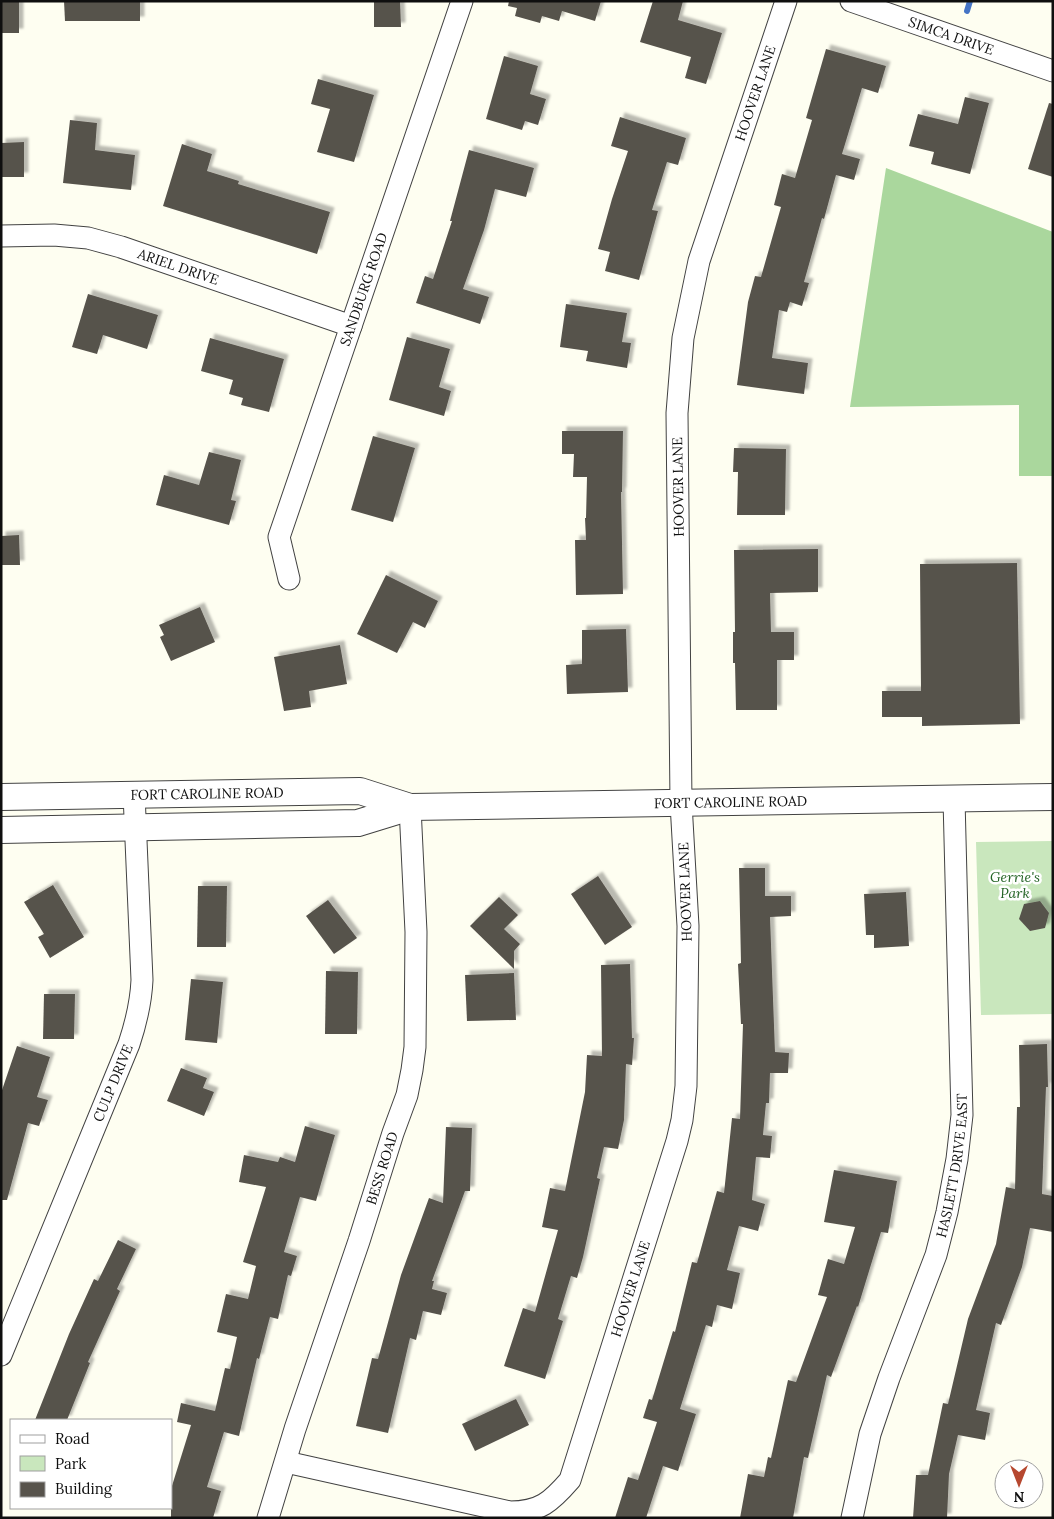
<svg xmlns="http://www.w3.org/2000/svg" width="1054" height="1519" font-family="Lora,serif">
<defs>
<filter id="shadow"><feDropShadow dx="4.5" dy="-4.5" stdDeviation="1" flood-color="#0004"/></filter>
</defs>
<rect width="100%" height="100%" fill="#fefef1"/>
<polygon fill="#c9e7bd" points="1053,841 1053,1014 981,1015 976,842"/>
<polygon fill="#aad79d" points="886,168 1053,232 1053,476 1019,476 1019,405 850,407"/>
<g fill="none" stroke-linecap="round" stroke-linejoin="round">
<polyline stroke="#4574c5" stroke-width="6" points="967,11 970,1"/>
</g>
<g fill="#57534c" filter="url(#shadow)">
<rect x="1" y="1" width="18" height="32"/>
<polygon points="64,1 140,1 140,21 65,21"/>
<polygon points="374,1 400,1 401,27 374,27"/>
<polygon points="509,1 601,1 595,21 562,11 559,21 542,16 540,23 515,16 517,8 508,6"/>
<polygon points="653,1 683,1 678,20 722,33 706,84 685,78 691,57 640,42"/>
<polygon points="826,49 886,66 878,93 862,88 842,154 860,159 854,180 836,175 824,219 822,218 804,282 809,283 802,306 790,302 787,312 779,310 772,358 808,363 804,394 737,385 748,302 755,276 761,277 781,207 774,205 782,174 795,178 812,120 806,118"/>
<polygon points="504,56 538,66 530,94 546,99 538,125 525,121 522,130 486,119"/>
<polygon points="318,79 374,95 354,162 317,152 330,109 311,104"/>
<polygon points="965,97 989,103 970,174 931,164 934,152 909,146 918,114 958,124"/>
<polygon points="1049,103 1053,104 1053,177 1028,169"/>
<polygon points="620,117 686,138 678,165 667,162 652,210 658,211 639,280 605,271 610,252 598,249 612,199 628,151 611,146"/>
<polygon points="70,120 97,123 95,150 135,155 131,190 63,183"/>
<polygon points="24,142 24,177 1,177 1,143"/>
<polygon points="182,144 212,154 207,171 239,181 238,184 330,212 317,254 163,206"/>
<polygon points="469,150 534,168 526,197 495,189 484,230 463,289 489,297 480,324 416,303 425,276 433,279 452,221 450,221"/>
<polygon points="88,294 158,315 147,349 103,335 97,354 72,347"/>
<polygon points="566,304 627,313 622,342 631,343 627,368 586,361 588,351 560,347"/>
<polygon points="407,337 450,349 439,387 451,391 444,416 389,400"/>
<polygon points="210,338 284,359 269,412 241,405 243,398 229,394 233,380 201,371"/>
<polygon points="562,431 623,431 622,492 621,492 623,594 576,595 575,540 586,540 585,518 586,518 587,477 573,477 574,454 562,454"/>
<polygon points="373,436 415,448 393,522 351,510"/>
<polygon points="734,448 786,449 785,515 737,515 738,472 733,472"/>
<polygon points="209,452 241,460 231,500 236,501 229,525 156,505 164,475 199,485"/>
<polygon points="19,535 20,565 1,565 1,536"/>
<polygon points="818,549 818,592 770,593 771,632 794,632 794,660 777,660 777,710 736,710 735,663 733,663 733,632 735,632 734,550"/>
<polygon points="1017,563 1020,724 922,726 922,717 882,717 882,691 921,691 920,564"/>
<polygon points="386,575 438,601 425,628 413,622 397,653 357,634"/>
<polygon points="200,607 215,642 171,661 160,637 164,635 159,625"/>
<polygon points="626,629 628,692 567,694 566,665 582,664 582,630"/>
<polygon points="340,645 347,684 309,691 311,707 284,711 274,657"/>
<polygon points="739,868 765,868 765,896 791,896 791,916 770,917 775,1052 789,1053 788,1073 770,1073 769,1103 766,1103 763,1135 772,1136 770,1158 756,1157 752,1200 765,1204 758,1231 739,1226 727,1270 740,1273 732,1309 717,1305 712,1327 706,1325 680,1409 696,1414 678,1471 663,1466 646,1518 615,1518 628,1477 638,1480 657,1422 643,1418 649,1399 652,1400 673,1331 675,1332 692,1262 697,1263 717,1191 724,1193 732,1118 740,1119 743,1024 741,1024 738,964 741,963"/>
<polygon points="598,876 632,927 605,945 571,894"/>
<polygon points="53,885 84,937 50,958 38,937 44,934 24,902"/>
<polygon points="198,886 227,886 226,947 197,947"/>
<polygon points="906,892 909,946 874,948 874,935 866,935 864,894"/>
<polygon points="499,897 518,915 504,929 520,944 514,951 514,969 470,926"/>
<polygon points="328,900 357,938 334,954 306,916"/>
<polygon points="1040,901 1049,913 1045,928 1030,931 1019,919 1024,904"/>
<polygon points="630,964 632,1038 634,1038 632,1065 626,1064 624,1120 618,1149 604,1147 597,1178 600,1179 583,1257 577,1278 571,1276 558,1319 563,1321 545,1379 504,1366 523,1308 535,1312 558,1230 542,1227 550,1188 565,1191 585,1092 587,1055 602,1056 601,965"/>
<polygon points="326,971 358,972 357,1034 325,1034"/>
<polygon points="514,973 516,1020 467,1021 465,975"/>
<polygon points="191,979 223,982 217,1043 185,1040"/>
<polygon points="44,994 75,994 74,1039 43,1039"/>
<polygon points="1047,1044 1048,1087 1046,1087 1042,1194 1053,1196 1053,1232 1030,1228 1022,1267 1001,1325 996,1323 976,1410 990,1413 985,1440 958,1435 949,1474 947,1518 913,1518 916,1475 928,1475 943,1403 948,1404 968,1319 996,1244 1006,1187 1015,1189 1017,1107 1020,1107 1019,1045"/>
<polygon points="17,1046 50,1057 37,1097 48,1100 39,1126 28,1123 7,1200 1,1200 1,1093"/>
<polygon points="181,1068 207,1078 203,1088 214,1092 204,1116 167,1101"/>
<polygon points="305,1126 335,1135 316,1201 300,1197 284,1252 297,1256 291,1276 288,1275 278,1319 270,1317 259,1359 257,1358 239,1436 224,1432 207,1487 221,1491 213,1518 171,1518 171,1489 191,1425 177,1422 181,1403 215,1411 225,1368 230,1369 237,1337 217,1332 226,1294 248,1299 256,1266 243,1262 266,1187 239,1182 244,1155 278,1162 280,1157 295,1162"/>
<polygon points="446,1127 472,1128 470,1191 465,1191 432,1281 434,1281 432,1289 447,1293 441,1315 423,1311 416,1340 410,1338 388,1433 356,1426 372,1358 378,1359 401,1275 429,1198 443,1203"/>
<polygon points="834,1170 897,1181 888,1233 881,1232 858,1307 857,1306 831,1377 827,1375 808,1458 804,1457 793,1518 740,1518 748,1474 764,1477 768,1457 771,1458 788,1380 796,1382 827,1297 818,1295 828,1259 844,1264 855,1227 824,1222"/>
<polygon points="118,1240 136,1249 117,1289 120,1291 88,1362 90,1363 67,1420 35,1420 69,1334 94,1279 98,1281"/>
<polygon points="516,1399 529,1425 475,1451 462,1424"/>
</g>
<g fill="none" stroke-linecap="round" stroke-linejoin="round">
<g stroke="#424242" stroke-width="23">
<g id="minor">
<path id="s1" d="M851 1 1053 71"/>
<path id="s2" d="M1 236 54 235 88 238 121 247 351 326"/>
<path id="s3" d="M289 579 279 537 462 1"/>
<path id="s4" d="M1 1355 129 1044C136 1023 141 1002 142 980L134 794"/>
<path id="s5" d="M286 1462 510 1512C540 1512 551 1502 570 1480L677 1141 682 1120 686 1086 688 926 681 803 677 413 683 338 699 261 786 1"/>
<path id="s6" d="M268 1518 295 1429 359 1241 393 1133 407 1095 412 1070 415 1047 416 932 410 807"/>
<path id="s7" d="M852 1518 870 1434 889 1378 936 1255 947 1212 957 1159 962 1115 954 799"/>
</g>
</g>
<g stroke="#424242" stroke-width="28">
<g id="tertiary">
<path id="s8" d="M1 797 360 791 410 807"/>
<path id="s9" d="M1 830 358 823 410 807 1053 797"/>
</g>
</g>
<use href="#minor" stroke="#fff" stroke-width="21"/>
<use href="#tertiary" stroke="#fff" stroke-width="26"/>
</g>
<g text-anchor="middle" stroke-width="5" stroke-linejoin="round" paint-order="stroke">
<g font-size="14" fill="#0f0f0f" stroke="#fff">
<text dy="5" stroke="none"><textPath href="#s1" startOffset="106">SIMCA DRIVE</textPath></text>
<text dy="5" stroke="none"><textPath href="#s5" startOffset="1716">HOOVER LANE</textPath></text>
<text dy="5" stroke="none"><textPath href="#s2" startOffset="182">ARIEL DRIVE</textPath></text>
<text dy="5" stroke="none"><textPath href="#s3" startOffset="305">SANDBURG ROAD</textPath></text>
<text transform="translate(678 487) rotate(-91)" y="5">HOOVER LANE</text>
<text dy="5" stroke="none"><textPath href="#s8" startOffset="206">FORT CAROLINE ROAD</textPath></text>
<text dy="5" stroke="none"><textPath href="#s9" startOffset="732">FORT CAROLINE ROAD</textPath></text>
<text transform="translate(685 892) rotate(-92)" y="5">HOOVER LANE</text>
<text dy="5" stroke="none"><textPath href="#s4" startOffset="294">CULP DRIVE</textPath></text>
<text dy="5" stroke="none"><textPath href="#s7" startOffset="368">HASLETT DRIVE EAST</textPath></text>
<text dy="5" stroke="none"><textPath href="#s6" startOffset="368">BESS ROAD</textPath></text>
<text dy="5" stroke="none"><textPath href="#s5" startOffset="501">HOOVER LANE</textPath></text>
</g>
<g font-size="14" font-style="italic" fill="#236324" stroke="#fff">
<text x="1015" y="882">Gerrie's<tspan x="1015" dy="16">Park</tspan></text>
</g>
</g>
<rect width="1054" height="1519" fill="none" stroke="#0f0f0f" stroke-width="5"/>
<rect x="10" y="1419" width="162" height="90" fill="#ffffff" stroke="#9f9f9f"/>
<rect x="20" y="1435" width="25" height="8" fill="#ffffff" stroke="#9f9f9f"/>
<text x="55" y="1444" font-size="15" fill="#0f0f0f">Road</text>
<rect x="20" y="1456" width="25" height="15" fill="#c9e7bd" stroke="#9f9f9f"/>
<text x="55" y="1469" font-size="15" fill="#0f0f0f">Park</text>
<rect x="20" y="1482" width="25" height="15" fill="#57534c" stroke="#9f9f9f"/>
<text x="55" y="1494" font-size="15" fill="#0f0f0f">Building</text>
<g transform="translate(1019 1484) rotate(180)"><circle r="24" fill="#ffffff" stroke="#9f9f9f"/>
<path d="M0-4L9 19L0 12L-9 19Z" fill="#b6482f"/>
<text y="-8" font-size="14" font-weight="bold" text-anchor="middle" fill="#0f0f0f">N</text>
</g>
</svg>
